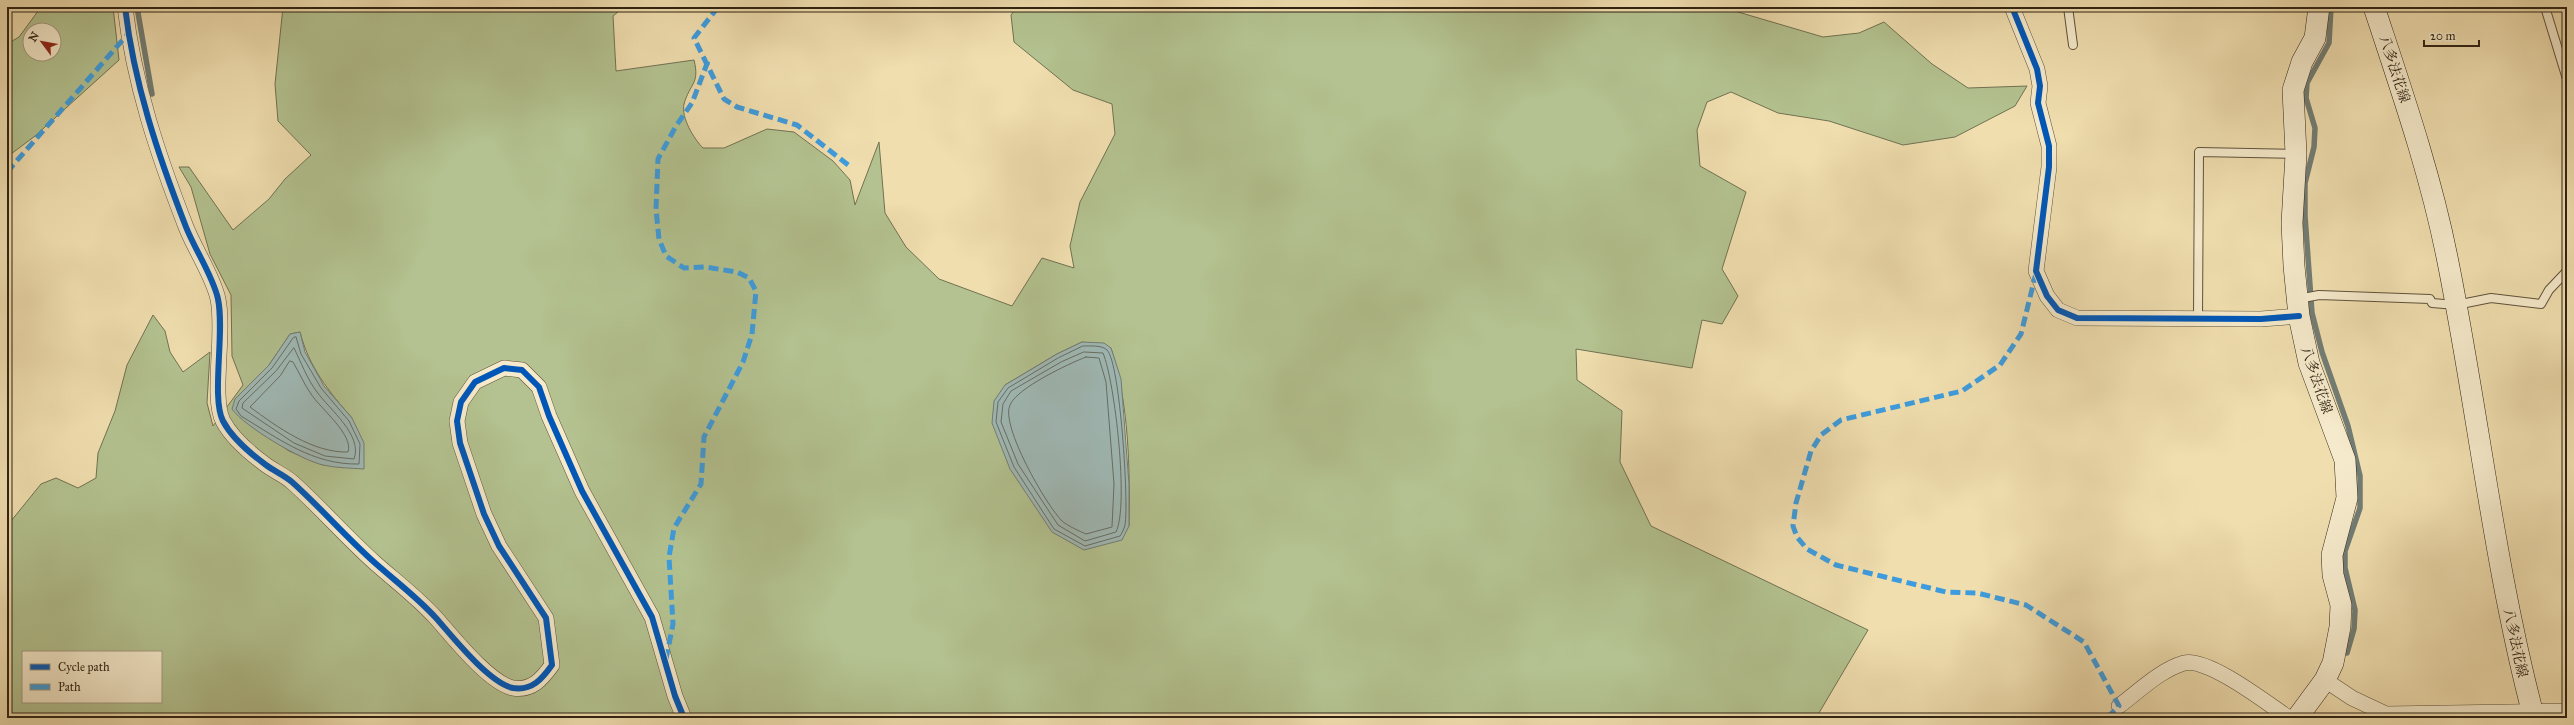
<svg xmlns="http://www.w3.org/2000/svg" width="2574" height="725" font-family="'IM FELL Great Primer','Noto Serif JP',serif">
<rect width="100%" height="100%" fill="#f0deaf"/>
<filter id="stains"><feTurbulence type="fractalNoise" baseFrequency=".005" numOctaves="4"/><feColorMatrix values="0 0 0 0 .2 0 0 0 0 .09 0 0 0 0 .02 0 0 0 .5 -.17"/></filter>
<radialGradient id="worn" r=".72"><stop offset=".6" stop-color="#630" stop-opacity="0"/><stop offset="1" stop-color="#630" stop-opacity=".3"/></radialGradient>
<g fill="#b3c290" stroke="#717252" fill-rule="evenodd">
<path d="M41 7H113L119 60 35 136 7 157V44L19 37ZM30 30H54V54H30Z"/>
<path d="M283 7H624L613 16 616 71 694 60C700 84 690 83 684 104 681 118 694 139 703 148H724L767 129 794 132 833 161 850 180 855 205 879 142 885 213 906 247 939 279 1012 306 1042 258 1074 268 1070 246 1080 202 1115 134 1112 104 1073 90 1014 42 1011 15 1017 7H1721L1823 37 1859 33 1884 22 1932 64 1968 88 2027 86 2015 106 1955 137 1903 145 1829 121 1778 113 1731 92 1707 102 1697 130 1700 166 1746 192 1722 269 1738 296 1722 324 1702 320 1692 368 1576 349 1577 380 1622 411 1620 462 1651 526 1868 630 1816 718H7V526L41 484 56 478 78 488 96 478 98 453 115 411 127 365 153 315 165 331 170 352 183 372 210 352 207 403 213 426 243 385 232 356 231 295 210 254 191 187 179 167H189L233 230 269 199 285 179 311 155 278 121 275 84ZM300 332C309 367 329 392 352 418L323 465 289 451 270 438 235 399 269 365 290 334ZM1082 342 1111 348C1129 404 1130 467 1129 526L1005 385 1057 354ZM23 652H161V702H23Z"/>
</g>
<g fill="#9fb9b6" stroke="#727d75">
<path d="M300 332 305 352 324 386 352 418 364 443V469C350 468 336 468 323 465 301 460 245 427 232 409L235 399 269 365 290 334Z"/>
<polygon points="1082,342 1104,343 1111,348 1121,379 1129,484 1129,526 1122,540 1084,550 1052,532 1010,469 992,423 994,401 1005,385 1057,354"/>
</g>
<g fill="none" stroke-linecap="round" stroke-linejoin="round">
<g stroke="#676e65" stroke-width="1">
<path d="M296 337 301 354 321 388 349 421 360 444 359 464C313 465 279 439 241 416L236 409 239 401 272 368 293 338Z"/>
<path d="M1083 346C1090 346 1102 345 1107 350 1120 362 1129 503 1125 525 1124 529 1122 533 1120 536L1085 546 1054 529 1014 467 996 422 998 402 1008 388 1058 358Z"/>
<path d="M294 348C301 362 307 379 317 392 329 409 363 435 354 459L325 456 294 443 242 408 243 403 276 371Z"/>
<path d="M1084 352 1103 353C1115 382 1129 506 1116 532L1085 541 1058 525 1018 464 1001 422 1003 404 1011 391 1061 362Z"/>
<path d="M1086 357 1099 358 1106 382 1114 484 1112 527 1086 534C1079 531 1068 526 1062 521 1046 505 1000 425 1010 405 1017 388 1068 364 1086 357Z"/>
<path d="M290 361 293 362C299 372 304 384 311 394 320 408 354 435 348 452 313 453 277 427 250 407L280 376Z"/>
</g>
<g stroke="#727d75" stroke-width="5.5">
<polyline points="137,7 152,94"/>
<polyline points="2331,7 2329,43 2307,83 2306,98 2315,128 2314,147 2305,183 2305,216 2312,313 2322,352 2348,426 2360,476 2360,508 2345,551 2345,568 2355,610 2354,629 2347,653"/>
<polyline points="2365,716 2371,718"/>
</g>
<g stroke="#5f523b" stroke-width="10">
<g id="lane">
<polyline points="2068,7 2073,45"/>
<polyline points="2545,7 2567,79"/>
<polyline points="2298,299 2319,295 2430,299 2432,303 2456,305 2491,298 2541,304 2549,290 2567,271"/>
<polyline points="2198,318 2199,152 2295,154"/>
</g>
</g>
<g stroke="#5f523b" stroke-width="16">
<g id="street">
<path d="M125 7C134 84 158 155 186 227 195 250 213 276 218 299 225 332 211 398 223 421 232 438 251 454 266 465 274 471 284 475 292 482 320 507 345 536 374 562 394 580 417 597 436 618 452 636 489 683 513 688 532 691 542 679 552 665L546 618 499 546 484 514 460 443 457 421 461 402 475 382 504 368 522 370 539 387 549 416 582 491 652 617 675 696 684 718"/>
<polyline points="2012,7 2037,69 2040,86 2038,103 2049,146 2049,167 2036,271 2047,296 2058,310 2077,318 2261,319 2299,316"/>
<polyline points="2325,680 2352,698 2386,714 2567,711"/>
<path d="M2119 706C2138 692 2160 670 2184 663 2208 657 2268 704 2289 718"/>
</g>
</g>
<g stroke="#2f2314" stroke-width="22">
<g id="secondary">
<path d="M2374 7C2401 89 2430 172 2447 257 2478 410 2494 567 2534 718"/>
<polyline points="2297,718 2325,680 2333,663 2340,627 2341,605 2333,575 2332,555 2347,498 2345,460 2309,363 2299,316 2294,266 2292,223 2296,154 2293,90 2302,62 2315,38 2319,7"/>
</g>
</g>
<use href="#lane" stroke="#f5eacb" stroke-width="8"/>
<use href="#street" stroke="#f5eacb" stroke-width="15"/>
<use href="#secondary" stroke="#f5eacb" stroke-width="21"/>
<g stroke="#3d9cde" stroke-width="5" stroke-dasharray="10 5" stroke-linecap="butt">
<polyline points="718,7 694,38 724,99 737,107 797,125 852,168"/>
<polyline points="7,172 128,34"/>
<polyline points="2036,273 2021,334 2000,365 1962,391 1841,420 1821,435 1811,451 1796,503 1793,526 1797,537 1807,549 1836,565 1946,592 1977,593 2026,605 2084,642 2119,706 2107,718"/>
<polyline points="666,659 673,624 669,557 674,528 701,484 704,437 743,362 752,334 756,291 749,278 737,272 705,267 684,268 666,256 659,239 656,209 658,159 676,126 692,103 708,61"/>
</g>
<g stroke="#f5eacb" stroke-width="8">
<g id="cycleway">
<path d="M125 7C134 84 158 155 186 227 195 250 213 276 218 299 225 332 211 398 223 421 232 438 251 454 266 465 274 471 284 475 292 482 320 507 345 536 374 562 394 580 417 597 436 618 452 636 489 683 513 688 532 691 542 679 552 665L546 618 499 546 484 514 460 443 457 421 461 402 475 382 504 368 522 370 539 387 549 416 582 491 652 617 675 696 684 718"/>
<polyline points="2012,7 2037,69 2040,86 2038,103 2049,146 2049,167 2036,271 2047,296 2058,310 2077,318 2261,319 2299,316"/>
</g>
</g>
<use href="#cycleway" stroke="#0057b8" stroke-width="6"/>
</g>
<g text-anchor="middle" stroke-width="3" stroke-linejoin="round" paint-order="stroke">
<g font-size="14" fill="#2f2314" stroke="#f5eacb">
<text transform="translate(2395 69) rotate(72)" y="5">八多法花線</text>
<text transform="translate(2317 380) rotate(71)" y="5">八多法花線</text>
<text transform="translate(2516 643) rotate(78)" y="5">八多法花線</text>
</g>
</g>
<rect width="2574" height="725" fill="none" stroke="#f0deaf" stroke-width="24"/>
<rect x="8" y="8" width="2558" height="709" fill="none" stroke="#2f2314" stroke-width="2"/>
<rect x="12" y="12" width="2550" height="701" fill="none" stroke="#2f2314"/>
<rect x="22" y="651" width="140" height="52" fill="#f5eacb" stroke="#a69a82"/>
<rect x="30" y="664" width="20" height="6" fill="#0057b8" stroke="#a69a82"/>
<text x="58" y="671" font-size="12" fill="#2f2314">Cycle path</text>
<rect x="30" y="684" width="20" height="6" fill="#3d9cde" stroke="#a69a82"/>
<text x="58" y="691" font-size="12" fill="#2f2314">Path</text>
<g transform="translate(42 42) rotate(302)"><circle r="19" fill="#f5eacb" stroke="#a69a82"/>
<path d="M0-3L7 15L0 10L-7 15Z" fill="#8f2418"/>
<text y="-6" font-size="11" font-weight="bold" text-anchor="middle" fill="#2f2314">N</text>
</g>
<path d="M2424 40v6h55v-6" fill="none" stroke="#2f2314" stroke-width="2"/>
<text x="2430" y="40" font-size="12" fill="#2f2314" stroke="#f5eacb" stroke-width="3" paint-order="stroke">20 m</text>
<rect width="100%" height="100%" filter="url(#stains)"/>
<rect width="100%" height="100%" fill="url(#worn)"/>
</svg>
